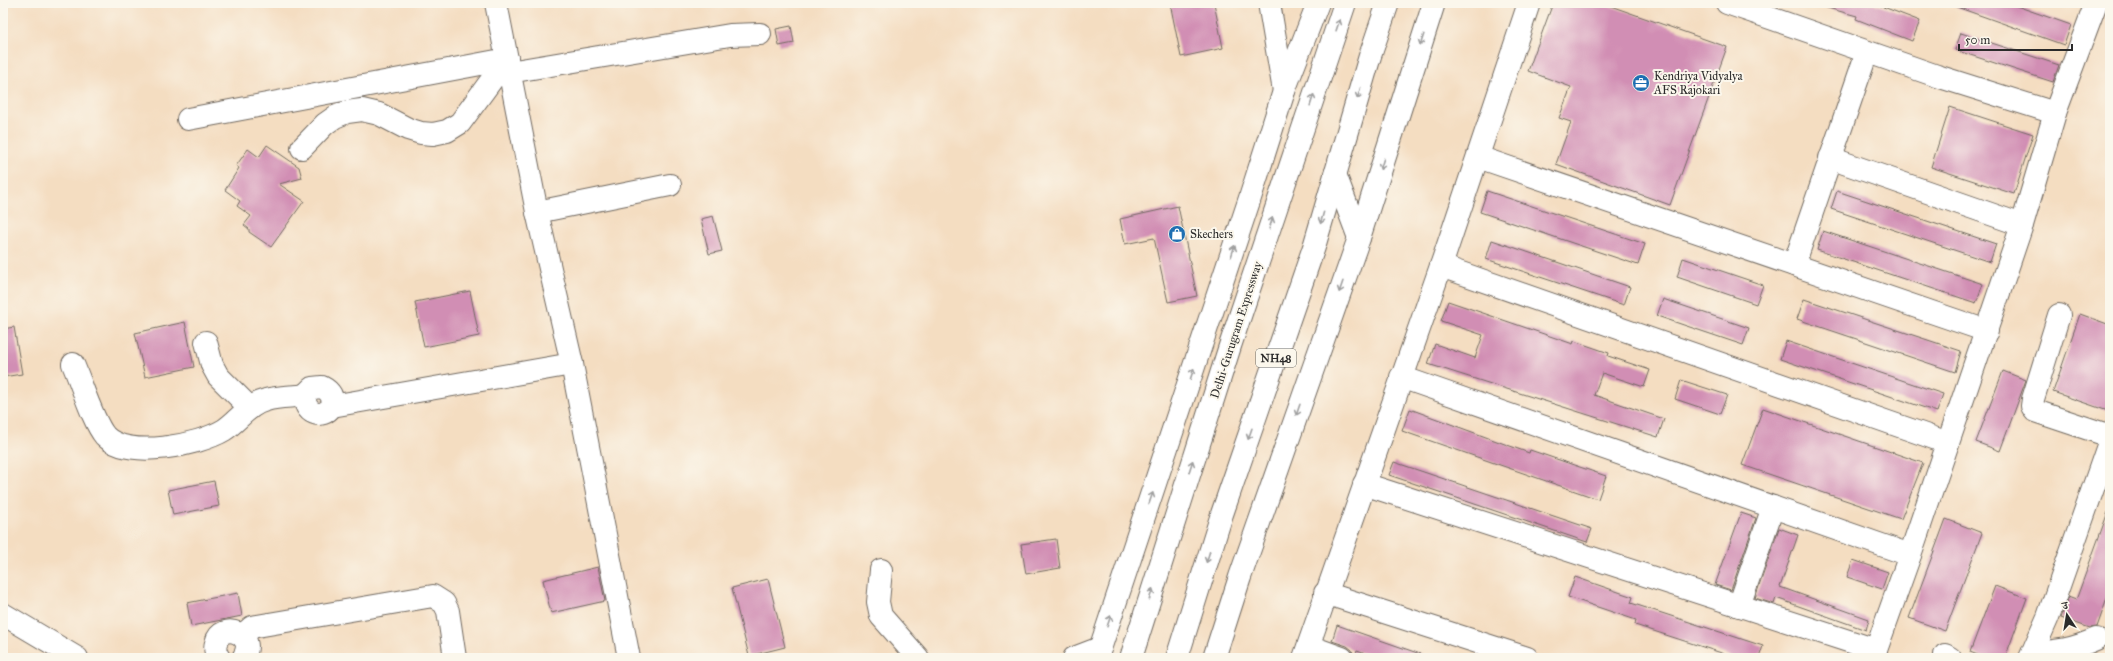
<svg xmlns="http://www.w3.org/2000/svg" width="2113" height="661" font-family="'IM FELL Great Primer','Noto Serif Devanagari',serif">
<rect width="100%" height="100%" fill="#fbf7ec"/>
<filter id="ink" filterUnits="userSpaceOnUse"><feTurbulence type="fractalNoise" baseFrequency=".025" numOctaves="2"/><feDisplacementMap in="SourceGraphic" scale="8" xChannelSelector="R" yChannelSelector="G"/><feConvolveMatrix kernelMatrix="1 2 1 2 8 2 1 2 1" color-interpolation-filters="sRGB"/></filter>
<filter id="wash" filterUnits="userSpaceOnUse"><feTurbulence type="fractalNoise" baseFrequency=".012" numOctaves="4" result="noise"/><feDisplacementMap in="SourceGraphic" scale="16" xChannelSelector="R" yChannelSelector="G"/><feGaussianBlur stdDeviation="0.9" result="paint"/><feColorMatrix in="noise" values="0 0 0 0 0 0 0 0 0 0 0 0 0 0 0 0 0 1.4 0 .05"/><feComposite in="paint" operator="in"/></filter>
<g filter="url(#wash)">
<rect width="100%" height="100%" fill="#f4ddc1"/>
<g id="blocks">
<g fill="#d18eb4">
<polygon points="1170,3 1214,3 1223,48 1181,57"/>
<polygon points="1553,3 1602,3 1727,47 1670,205 1556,164 1571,122 1559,118 1571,87 1528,71"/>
<polygon points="1825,3 1873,3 1920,21 1912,41 1856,19 1857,16 1824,7"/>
<polygon points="1952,3 2008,3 2071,25 2064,45 1951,5"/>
<polygon points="791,26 794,43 779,46 776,29"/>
<polygon points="1961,33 2059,65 2053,82 1955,50"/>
<polygon points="1950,107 2033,134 2014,194 1931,167"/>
<polygon points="267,145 299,167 302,178 279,184 304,201 271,247 249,232 249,229 244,225 251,216 237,206 240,201 225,190 239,168 236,166 248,149 259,157"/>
<polygon points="1487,191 1645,244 1638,265 1480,212"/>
<polygon points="1837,191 1996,244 1990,262 1831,209"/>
<polygon points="1178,206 1197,296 1168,302 1154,238 1125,244 1120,219"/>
<polygon points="713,216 722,251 709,254 701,219"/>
<polygon points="1823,231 1983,284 1976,303 1817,250"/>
<polygon points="1492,240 1630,287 1624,305 1486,259"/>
<polygon points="1683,258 1763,285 1756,304 1677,277"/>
<polygon points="470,291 479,336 424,347 415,302"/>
<polygon points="1663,299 1749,328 1743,345 1657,316"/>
<polygon points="1804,299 1961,351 1955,372 1797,319"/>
<polygon points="1448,301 1573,344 1574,341 1609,353 1608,356 1650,370 1644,387 1602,373 1594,395 1664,419 1658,437 1428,364 1435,344 1475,358 1483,335 1441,321"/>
<polygon points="2080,314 2110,325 2110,404 2108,411 2053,392"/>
<polygon points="185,322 194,367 145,377 135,333"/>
<polygon points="14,327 22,374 3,377 3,329"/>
<polygon points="1786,341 1943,394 1937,412 1780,359"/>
<polygon points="2003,371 2026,380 2000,451 1976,442"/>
<polygon points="1681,380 1727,395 1720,414 1675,399"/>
<polygon points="1763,408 1923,463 1901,519 1742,465"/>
<polygon points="1410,409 1529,453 1530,450 1606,476 1598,499 1402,431"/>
<polygon points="1394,462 1592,529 1587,542 1389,475"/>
<polygon points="214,481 219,506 173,515 168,490"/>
<polygon points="2108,512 2110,512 2110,590 2097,627 2090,628 2061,618 2068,597 2076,600"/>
<polygon points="1741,513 1756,518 1731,590 1715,585"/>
<polygon points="1946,519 1982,533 1945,631 1909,618"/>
<polygon points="1779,528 1798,535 1780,587 1869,619 1866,630 1776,598 1774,604 1755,598"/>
<polygon points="1056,539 1060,568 1026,574 1021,544"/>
<polygon points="1853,560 1888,572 1882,589 1847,577"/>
<polygon points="598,567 605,601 551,613 543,580"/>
<polygon points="1575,577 1633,597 1631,603 1763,646 1759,658 1737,658 1635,625 1636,620 1568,597"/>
<polygon points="768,579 785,647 749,656 732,588"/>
<polygon points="1995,586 2027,598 2005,658 1985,658 1970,652"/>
<polygon points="238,593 242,616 191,626 187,603"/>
<polygon points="1337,625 1426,656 1425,658 1377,658 1357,651 1354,657 1352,650 1347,646 1332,641"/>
</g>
</g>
</g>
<g filter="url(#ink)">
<use href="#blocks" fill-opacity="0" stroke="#716960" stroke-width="1"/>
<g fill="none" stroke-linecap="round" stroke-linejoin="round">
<g stroke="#716960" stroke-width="24">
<g id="minor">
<polyline points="496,3 537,212 572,364 629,658"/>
<polyline points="1269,3 1284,91"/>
<polyline points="1727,3 1937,76 2055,113"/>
<polyline points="509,72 730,35 760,34"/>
<polyline points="188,119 507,59"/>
<polyline points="302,148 325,124 335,117 347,112 362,110 379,114 408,129 421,133 433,134 447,131 460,123 507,59"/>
<polyline points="1478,157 1987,331"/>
<polyline points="1830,158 2022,225"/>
<polyline points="537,212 670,185"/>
<polyline points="1794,265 1867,52"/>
<polyline points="1441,266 1948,443"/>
<polyline points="2059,315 2033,399 2032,406 2035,411 2110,436"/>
<polyline points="206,342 212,365 218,376 250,408"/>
<path d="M73 364C81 382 93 422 105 436 128 460 199 445 224 430 238 421 249 404 266 400 278 396 293 397 305 395"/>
<polyline points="1401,377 1910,555"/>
<path d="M332 406C334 397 330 391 322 387L312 388 305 395C303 413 322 421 332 406L572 364"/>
<polyline points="1364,484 1876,650 1873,658"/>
<polyline points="881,570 878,602 881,616 918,658"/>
<polyline points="1325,593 1527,658"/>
<polyline points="1739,606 1773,507"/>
<polyline points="3,614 77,658"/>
<polyline points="242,636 252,627 257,626 433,596 444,603 448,611 455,658"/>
<polyline points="1309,646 1342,658"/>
<polyline points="1876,650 1910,555 2022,225 2055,113 2096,3"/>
<path d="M2033 652C2058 652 2073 649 2096 639"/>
<polyline points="1945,655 1950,658"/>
<path d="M219 658C216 653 214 649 216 643 221 620 259 634 243 658"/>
<polyline points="1074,658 1100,648"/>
<polyline points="1304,658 1441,266 1529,3"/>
<polyline points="2030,658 2048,617 2110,440"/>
</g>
</g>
<g stroke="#716960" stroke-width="24">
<g id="major">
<polyline points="1097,658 1250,198 1284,91 1318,3"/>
<polyline points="1214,658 1240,577 1359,238 1434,3"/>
</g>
</g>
<g stroke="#716960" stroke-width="24">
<g id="highway">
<polyline points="1335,174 1359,238"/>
<polyline points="1131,658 1230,346 1345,3"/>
<polyline points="1177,658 1222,514 1314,247 1370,56 1388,3"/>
</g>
</g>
<use href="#minor" stroke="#fff" stroke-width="22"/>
<use href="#major" stroke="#fff" stroke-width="22"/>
<use href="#highway" stroke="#fff" stroke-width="22"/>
</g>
<defs><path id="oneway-shaft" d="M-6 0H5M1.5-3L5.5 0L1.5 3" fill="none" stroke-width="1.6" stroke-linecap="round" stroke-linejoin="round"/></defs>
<g stroke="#a0a0a0">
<use href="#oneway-shaft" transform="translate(1338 25) rotate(-71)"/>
<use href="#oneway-shaft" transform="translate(1422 40) rotate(108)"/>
<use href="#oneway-shaft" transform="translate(1359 93) rotate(106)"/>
<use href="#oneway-shaft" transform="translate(1312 100) rotate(-72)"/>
<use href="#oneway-shaft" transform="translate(1382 164) rotate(108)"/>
<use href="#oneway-shaft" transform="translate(1322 218) rotate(106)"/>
<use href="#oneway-shaft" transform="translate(1271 223) rotate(-72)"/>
<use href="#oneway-shaft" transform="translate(1233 251) rotate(-72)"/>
<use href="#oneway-shaft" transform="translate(1341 287) rotate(109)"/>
<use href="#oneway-shaft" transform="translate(1192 374) rotate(-72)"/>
<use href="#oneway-shaft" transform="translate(1298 410) rotate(109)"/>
<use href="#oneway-shaft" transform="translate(1250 434) rotate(109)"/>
<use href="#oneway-shaft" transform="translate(1191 466) rotate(-72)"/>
<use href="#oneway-shaft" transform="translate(1151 498) rotate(-71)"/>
<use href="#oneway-shaft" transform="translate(1208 557) rotate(107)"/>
<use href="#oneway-shaft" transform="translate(1151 594) rotate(-73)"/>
<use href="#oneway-shaft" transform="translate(1109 621) rotate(-71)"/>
</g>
</g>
<defs>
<g id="office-disc" transform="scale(0.9)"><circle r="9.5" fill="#1f6fb2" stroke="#fbf7ec"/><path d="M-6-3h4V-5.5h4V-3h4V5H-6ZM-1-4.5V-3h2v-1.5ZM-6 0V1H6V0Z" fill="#fff"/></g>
<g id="shop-disc" transform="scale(0.9)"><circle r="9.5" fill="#1f6fb2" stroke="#fbf7ec"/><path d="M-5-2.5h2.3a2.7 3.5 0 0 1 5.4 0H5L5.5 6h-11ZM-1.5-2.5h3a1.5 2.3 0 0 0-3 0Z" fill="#fff"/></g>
</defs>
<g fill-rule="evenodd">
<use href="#office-disc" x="1641" y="83"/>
<use href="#shop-disc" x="1177" y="234"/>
</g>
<g text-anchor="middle" stroke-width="4" stroke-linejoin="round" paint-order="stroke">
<rect fill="#fbf7ec" stroke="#696865" stroke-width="1" x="1256" y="349" width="40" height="18" rx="3"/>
<g font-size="11" font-weight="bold" fill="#2b2b2b">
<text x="1276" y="362">NH48</text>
</g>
<g font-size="12" fill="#2b2b2b" stroke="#fbf7ec" text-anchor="start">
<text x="1654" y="80">Kendriya Vidyalya<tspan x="1654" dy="14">AFS Rajokari</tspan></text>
<text x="1190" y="238">Skechers</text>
</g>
<g font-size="12" fill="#2b2b2b" stroke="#fbf7ec">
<text transform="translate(1236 330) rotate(-72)" y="4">Delhi-Gurugram Expressway</text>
</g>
</g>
<rect width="2113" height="661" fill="none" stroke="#fbf7ec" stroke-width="16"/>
<g transform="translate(2067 615) rotate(348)" stroke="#fbf7ec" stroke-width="3" paint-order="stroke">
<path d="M0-3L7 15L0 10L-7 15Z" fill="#2b2b2b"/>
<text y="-6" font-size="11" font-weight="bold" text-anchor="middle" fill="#2b2b2b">उ</text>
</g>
<path d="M1959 44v6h113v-6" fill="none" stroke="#2b2b2b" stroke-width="2"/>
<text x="1965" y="44" font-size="12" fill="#2b2b2b" stroke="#fbf7ec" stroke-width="3" paint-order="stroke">50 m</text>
</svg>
